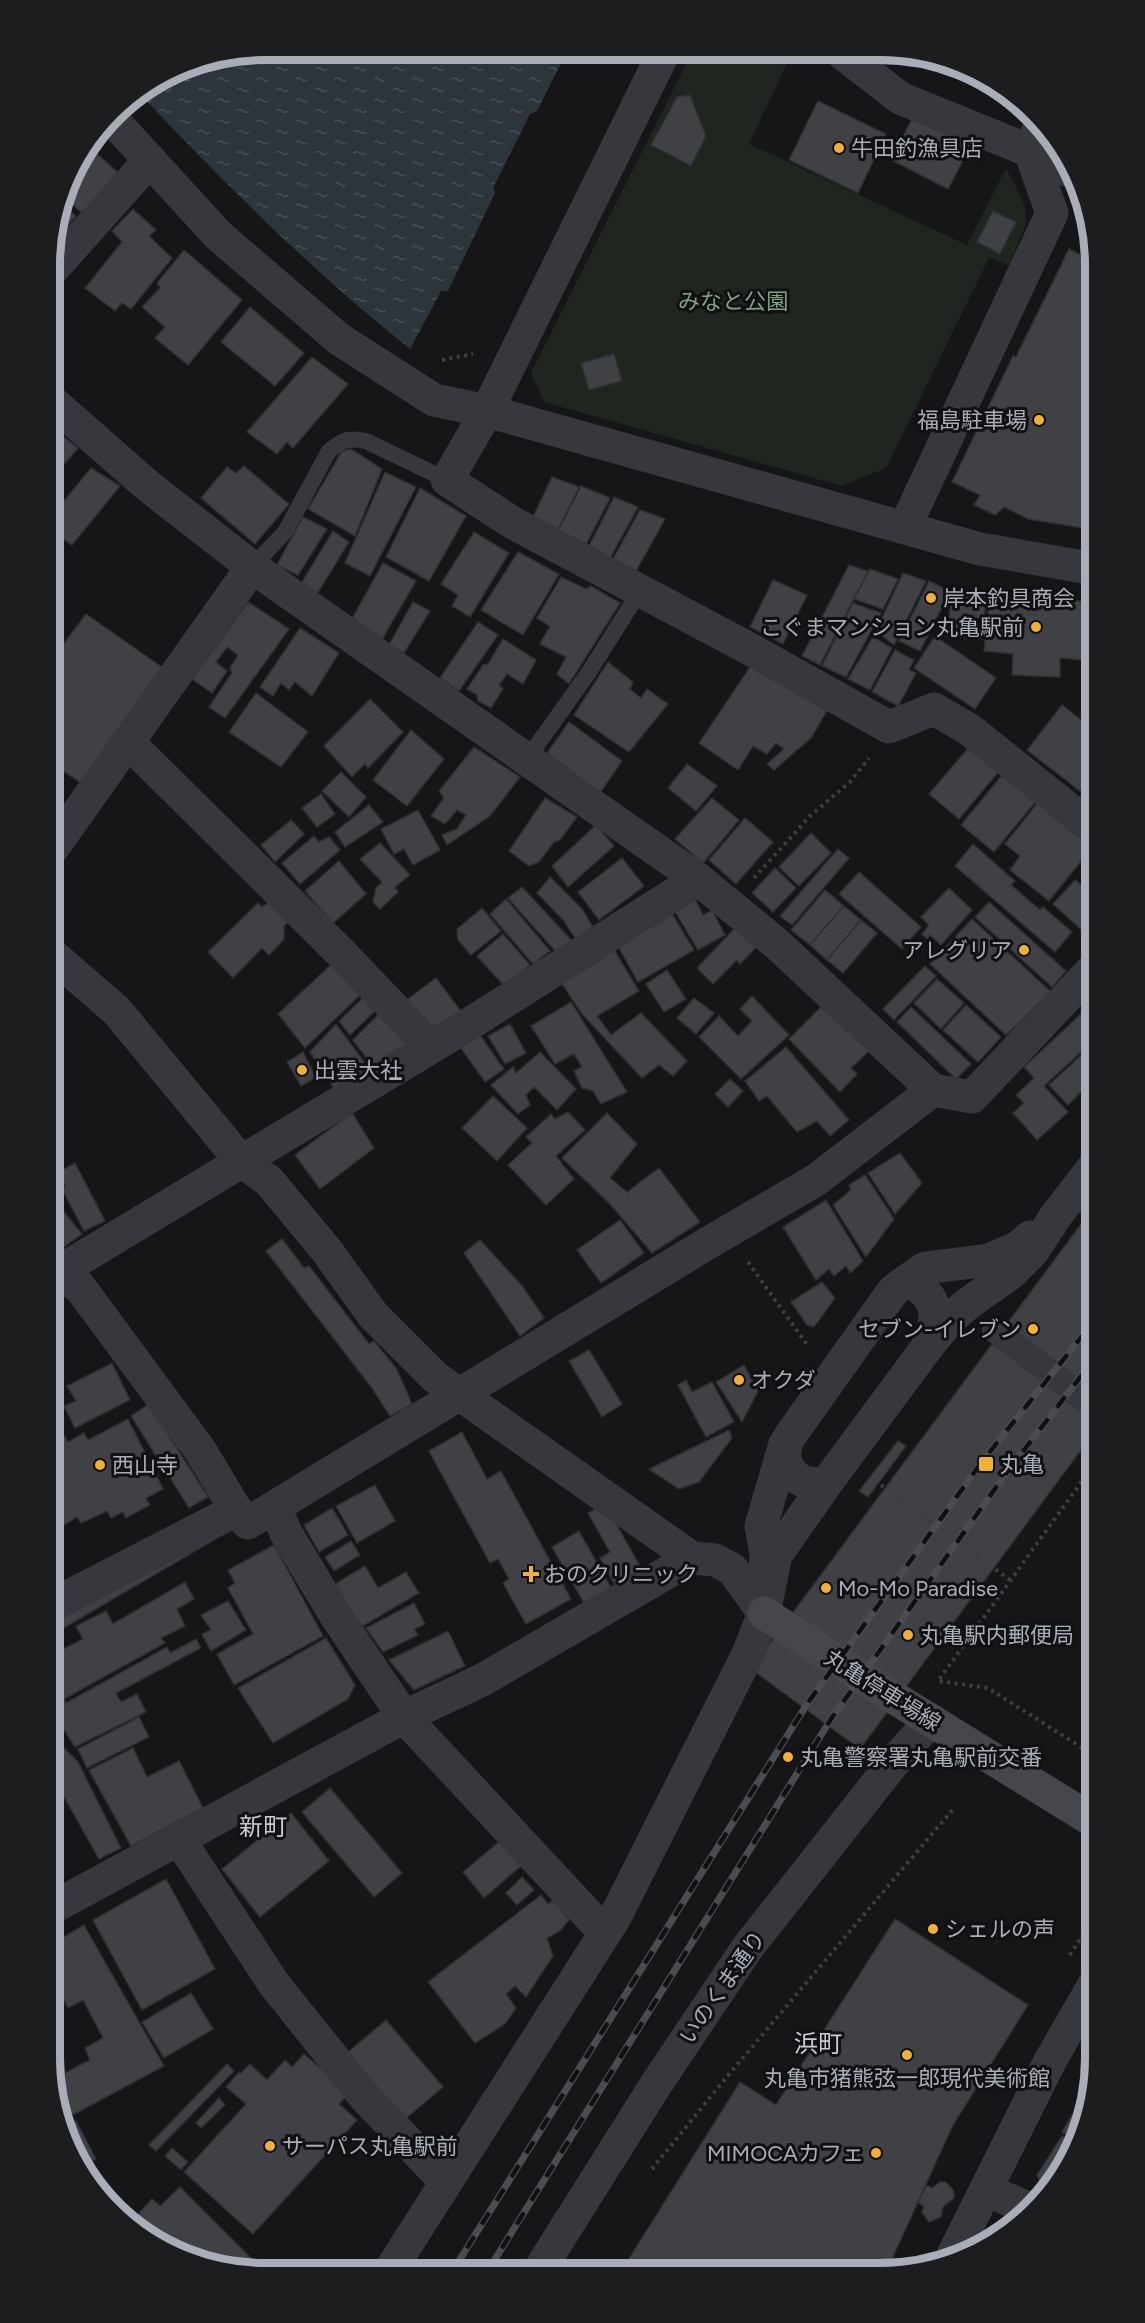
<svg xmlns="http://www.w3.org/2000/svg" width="1145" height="2323" font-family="Figtree,'Noto Sans JP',sans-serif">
<defs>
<pattern id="water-ripples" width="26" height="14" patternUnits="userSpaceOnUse" patternTransform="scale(1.5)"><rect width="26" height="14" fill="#2c353c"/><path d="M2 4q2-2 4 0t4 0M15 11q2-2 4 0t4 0" fill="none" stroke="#485056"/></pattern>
</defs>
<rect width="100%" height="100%" fill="#161618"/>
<polygon fill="#1e261f" points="692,52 792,53 749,144 967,245 1006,168 1022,199 1026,211 1026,224 1009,265 989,258 886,468 842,486 544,402 531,373"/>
<path fill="url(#water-ripples)" d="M265 50 567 51 537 111 530 114 493 188 495 193 448 291H441L410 349C313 272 224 183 139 93L183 66Z"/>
<g fill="#404145" stroke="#303034" stroke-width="1.5">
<polygon points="690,95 706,136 691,166 651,145 677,97"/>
<polygon points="818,101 886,134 858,193 789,160"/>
<polygon points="914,115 972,143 948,189 891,160"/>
<polygon points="89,147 121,175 83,214 64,197 72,170"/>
<polygon points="62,204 76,216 52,244"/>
<polygon points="133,209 156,230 149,236 172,258 131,309 122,303 115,311 85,288 122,242 112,231"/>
<polygon points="993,211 1016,222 1000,254 977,242"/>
<polygon points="1069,249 1095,262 1096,265 1095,530 1028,519 1004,507 995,515 974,505 980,495 952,482 1013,356 1016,357"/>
<polygon points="184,250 242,300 188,365 155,338 165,327 142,307 160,288 157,283"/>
<polygon points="250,307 304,353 275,386 221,342"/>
<polygon points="614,354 622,381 589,390 581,363"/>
<polygon points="312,357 348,384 293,448 287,442 277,454 247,432"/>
<polygon points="50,426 78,448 50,480"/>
<polygon points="351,449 382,469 355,536 308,509 342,451"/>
<polygon points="244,466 289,504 255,544 201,498 227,467 236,473"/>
<polygon points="91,468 120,486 72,545 50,530 50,518"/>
<polygon points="385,472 416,487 370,576 345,563"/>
<polygon points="552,477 579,487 558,529 532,519"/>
<polygon points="581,486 610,498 585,546 557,533"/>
<polygon points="420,488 466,516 429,581 386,557"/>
<polygon points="614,497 638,507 609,560 588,548"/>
<polygon points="640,510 665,519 635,573 612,561"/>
<polygon points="303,517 327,529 298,575 277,565"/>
<polygon points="333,531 349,542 315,597 299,587"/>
<polygon points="474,532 509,553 470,617 452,606 458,595 441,584"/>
<polygon points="518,552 559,574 523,635 481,610"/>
<polygon points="383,563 416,581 381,641 349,624"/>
<polygon points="849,565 868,571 820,665 802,656"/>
<polygon points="870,569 898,579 883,609 854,599"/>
<polygon points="903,573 926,581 894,645 876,631"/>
<polygon points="561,577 586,589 591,586 620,603 569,684 557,674 566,657 540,644 550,626 537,618"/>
<polygon points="773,580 807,595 783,644 750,627"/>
<polygon points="929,581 950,591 920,651 899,641"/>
<polygon points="957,591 987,592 982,639 946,636 952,597"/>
<polygon points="990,592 1088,602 1082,660 1060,658 1060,677 1012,675 1013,654 984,651"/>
<polygon points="248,602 289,629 225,718 209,707 232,673 230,668 238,655 227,647 216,662 227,671 212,693 192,679"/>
<polygon points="413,602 430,611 404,653 389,645"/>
<polygon points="853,603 881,613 846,677 822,666"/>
<polygon points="86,614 166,670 81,783 50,762 50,662"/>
<polygon points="478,622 498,635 459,691 440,678"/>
<polygon points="300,628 339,653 312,696 295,682 289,690 281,683 273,696 260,687"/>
<polygon points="935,636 996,678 975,709 914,668"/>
<polygon points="873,637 892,648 870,690 848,679"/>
<polygon points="503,639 536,660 523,684 507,674 499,685 503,689 491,708 478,701 477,695 467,689 483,665 488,664"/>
<polygon points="895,650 914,660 909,670 916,673 898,706 872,692"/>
<polygon points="608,662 633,682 630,689 641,698 647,689 668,704 629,752 574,715"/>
<polygon points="752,664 829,707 811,738 774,770 767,764 784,749 776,743 767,754 753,746 738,770 699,743"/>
<polygon points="256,693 308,732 281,767 229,732"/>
<polygon points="370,699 403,732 368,768 365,764 352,777 324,746"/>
<polygon points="1062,705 1095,731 1095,772 1080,791 1027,750"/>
<polygon points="569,722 622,761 600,793 547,753"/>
<polygon points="411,730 444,759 407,806 373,780"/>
<polygon points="970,746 1000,770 959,819 929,794"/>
<polygon points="474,747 520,777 490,816 447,845 442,835 457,829 466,815 457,810 445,824 431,816 444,798 439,791"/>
<polygon points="687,764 717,786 696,811 668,788"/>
<polygon points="341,772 366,797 349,817 322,791"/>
<polygon points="1003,774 1036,801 994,852 961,825"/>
<polygon points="1095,782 1095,802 1086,795"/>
<polygon points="321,794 335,814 317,827 302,808"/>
<polygon points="545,798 577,817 560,840 554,842 539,862 529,866 509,851"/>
<polygon points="712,798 739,820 703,863 675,839"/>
<polygon points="1039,801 1094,845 1049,901 1010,870 1020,856 1005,844"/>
<polygon points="369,805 383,822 345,847 335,832"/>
<polygon points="418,810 440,850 413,865 404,849 394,854 381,829"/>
<polygon points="745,818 773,842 736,884 709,860"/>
<polygon points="291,820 304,834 275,862 261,845"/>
<polygon points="596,825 614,846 568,887 552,866"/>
<polygon points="811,833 831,853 799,886 779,867"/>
<polygon points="314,836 319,842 329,837 340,850 300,884 282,863"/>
<polygon points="380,843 410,875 395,887 398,892 380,909 373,902 376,888 382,882 360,859"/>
<polygon points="973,844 1015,881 1011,885 1040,910 1043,907 1072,932 1055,952 955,866"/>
<polygon points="838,849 849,858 792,925 780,916"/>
<polygon points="622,858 644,886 599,920 578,892"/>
<polygon points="339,861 366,894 333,923 305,891"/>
<polygon points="775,868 796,888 773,912 752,893"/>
<polygon points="859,872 921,927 902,949 839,894"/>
<polygon points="550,877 582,909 595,930 577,941 564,921 537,893"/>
<polygon points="1075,880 1095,897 1095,942 1053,904"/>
<polygon points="522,887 572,941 558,954 508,898"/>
<polygon points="949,888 972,910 941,945 930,935 927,939 922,934 929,925 921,917"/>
<polygon points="825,890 844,906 810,945 791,930"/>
<polygon points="694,897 703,915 712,910 725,935 698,950 674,910"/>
<polygon points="506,899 550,951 533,964 490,914"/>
<polygon points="270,902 291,920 284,926 284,939 269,955 262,948 233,978 208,952 258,903 262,907"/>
<polygon points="989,902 1066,971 1052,987 975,917"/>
<polygon points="844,906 861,920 827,960 810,945"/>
<polygon points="482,908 501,931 471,955 458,940 457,929"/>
<polygon points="671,912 694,950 638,982 618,946"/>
<polygon points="972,919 1051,992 1006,1035 930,964"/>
<polygon points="861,920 877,933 843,973 827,960"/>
<polygon points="736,927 757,946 740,964 737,960 713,984 697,968"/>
<polygon points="503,934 530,965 505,987 477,956"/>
<polygon points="613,948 639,991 597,1016 611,1035 641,1013 687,1061 673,1076 659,1065 642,1078 582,1014 559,979"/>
<polygon points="334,962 364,991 305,1048 278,1014"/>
<polygon points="925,966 936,976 894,1020 883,1009"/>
<polygon points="667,970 686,999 664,1012 646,984"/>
<polygon points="436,978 463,1014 429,1032 404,1002"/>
<polygon points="937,979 964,1003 941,1029 914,1003"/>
<polygon points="365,996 377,1009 350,1035 339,1021"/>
<polygon points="752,996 789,1035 741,1079 699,1037 719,1016 738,1036 752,1021 740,1009"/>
<polygon points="694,998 714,1013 696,1034 677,1018"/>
<polygon points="1095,1001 1095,1039 1044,1086 1068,1112 1037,1140 1013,1113 1024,1103 1016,1095 1034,1078 1024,1067"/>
<polygon points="571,1002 627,1092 601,1104 593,1091 582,1088 574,1071 582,1067 574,1054 555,1064 531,1026"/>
<polygon points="824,1004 870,1050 851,1068 857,1074 840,1092 789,1039"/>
<polygon points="966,1005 1001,1037 978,1062 943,1030"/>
<polygon points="911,1007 971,1064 956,1079 897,1022"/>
<polygon points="381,1012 411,1044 375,1069 353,1040"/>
<polygon points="336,1024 370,1070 337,1093 310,1052"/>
<polygon points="510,1024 526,1053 505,1064 488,1036"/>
<polygon points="477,1031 504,1069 485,1082 458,1044"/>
<polygon points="1091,1046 1095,1051 1095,1078 1068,1105 1049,1085"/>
<polygon points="786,1047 849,1120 830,1136 817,1121 797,1132 767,1096 759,1101 745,1081"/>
<polygon points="303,1052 316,1078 301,1086 287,1062"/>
<polygon points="540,1052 576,1089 557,1110 534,1087 526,1095 530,1105 518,1114 491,1085 513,1067 516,1073"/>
<polygon points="730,1079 743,1091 728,1107 715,1094"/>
<polygon points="493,1096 527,1128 497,1161 462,1128"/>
<polygon points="568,1112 585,1130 556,1156 574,1179 546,1205 508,1165 532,1143 526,1137 551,1114 555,1119"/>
<polygon points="352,1113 374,1148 320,1189 295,1155"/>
<polygon points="607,1113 637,1144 610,1178 627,1192 659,1168 700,1222 652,1253 611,1205 562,1158"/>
<polygon points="900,1153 922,1183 895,1214 868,1173"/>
<polygon points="75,1163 105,1221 84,1231 63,1191 65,1185 59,1172"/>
<polygon points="865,1175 894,1219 866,1257 833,1205 851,1190 849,1185"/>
<polygon points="50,1195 82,1234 54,1254 50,1247"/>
<polygon points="826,1200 863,1261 850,1273 846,1266 834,1276 829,1269 816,1280 783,1227"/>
<polygon points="1093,1208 1095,1210 1095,1431 860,1749 751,1669"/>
<polygon points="620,1220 644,1253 601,1283 577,1250"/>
<polygon points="282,1239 304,1268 309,1266 369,1344 374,1341 396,1368 412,1404 390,1416 372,1388 266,1251"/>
<polygon points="480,1240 523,1287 544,1318 520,1336 464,1253"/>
<polygon points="822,1282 835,1298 814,1327 807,1325 791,1302"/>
<polygon points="589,1350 622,1404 602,1417 569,1361"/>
<polygon points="112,1363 130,1400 75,1428 64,1406 76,1401 67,1386"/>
<polygon points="744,1365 758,1391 742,1422 716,1382"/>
<polygon points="686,1380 692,1392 712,1382 734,1422 706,1437 678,1385"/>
<polygon points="149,1404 208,1497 189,1508 131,1416"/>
<polygon points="128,1419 163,1489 146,1498 150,1505 126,1518 123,1512 111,1518 107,1511 81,1523 77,1517 62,1526 50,1503 50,1441 63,1434 68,1442 84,1433 88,1440"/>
<polygon points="729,1430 732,1438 699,1482 679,1489 649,1469"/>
<polygon points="462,1432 487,1479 501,1471 571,1599 526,1624 503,1583 509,1579 498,1559 490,1563 429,1451"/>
<polygon points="898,1441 906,1446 868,1497 859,1491"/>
<polygon points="375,1485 395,1521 357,1543 336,1506"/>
<polygon points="605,1504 642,1570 615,1585 600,1558 610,1552 588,1513"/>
<polygon points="332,1508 348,1535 319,1552 304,1525"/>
<polygon points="579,1531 611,1588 584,1603 552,1547"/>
<polygon points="217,1538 50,1636 50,1616"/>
<polygon points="351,1541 360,1555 334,1571 325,1557"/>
<polygon points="274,1545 323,1636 234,1685 217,1654 253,1634 228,1588 235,1583 228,1570"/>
<polygon points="365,1566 378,1588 406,1572 419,1593 361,1627 335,1584"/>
<polygon points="185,1582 194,1599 177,1609 185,1626 161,1638 165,1643 64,1699 66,1703 167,1647 170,1653 196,1639 201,1648 116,1693 121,1702 137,1694 146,1712 75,1747 64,1730 53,1735 50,1728 50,1656 83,1639 76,1626 106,1611 113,1624"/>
<polygon points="228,1601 246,1630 211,1651 202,1634 211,1630 201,1615"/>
<polygon points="414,1603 425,1624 414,1629 418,1635 383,1652 366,1628"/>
<polygon points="448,1631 465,1666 414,1690 389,1660"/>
<polygon points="326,1638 355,1685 348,1699 273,1743 238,1688"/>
<polygon points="139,1717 149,1737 87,1768 78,1749"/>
<polygon points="55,1739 78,1762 121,1848 99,1859 50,1772 50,1741"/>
<polygon points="133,1748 147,1777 179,1761 203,1808 131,1846 89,1770"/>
<polygon points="50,1786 63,1811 50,1818"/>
<polygon points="330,1788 402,1873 374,1897 302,1812"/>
<polygon points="291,1813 329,1861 260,1917 222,1869"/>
<polygon points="500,1841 521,1866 484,1898 463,1872"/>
<polygon points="50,1864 59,1882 50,1887"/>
<polygon points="522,1877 534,1890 517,1905 506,1893"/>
<polygon points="166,1879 215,1969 142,2010 93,1920"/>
<polygon points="541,1895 548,1904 554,1899 569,1920 560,1931 547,1938 553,1956 526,1997 515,1986 506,1994 516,2008 505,2024 475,2043 428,1982"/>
<polygon points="895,1919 1028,2005 953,2125 886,2272 620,2273 740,2082 776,2105"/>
<polygon points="84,1925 164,2066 69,2117 54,2086 53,2079 90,2060 85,2048 103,2038 83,2000 68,2008 54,1982 50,1984 50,1945"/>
<polygon points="191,1993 213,2029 164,2058 142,2022"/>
<polygon points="386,2020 443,2087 404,2120 347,2053"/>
<polygon points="304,2054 319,2067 320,2065 350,2092 339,2104 357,2120 253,2234 184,2172 246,2104 226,2087 239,2072 240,2074 250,2064 267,2080 285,2060 292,2067"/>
<polygon points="227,2064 234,2071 156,2151 149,2145"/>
<polygon points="1087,2089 1091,2091 1084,2128 1077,2141 1062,2132"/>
<polygon points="219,2098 225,2105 201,2128 196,2123"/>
<polygon points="76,2121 96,2159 86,2165 62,2129"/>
<polygon points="1062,2136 1075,2144 1048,2192 1044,2189 1037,2175"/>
<polygon points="172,2148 188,2162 181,2170 165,2156"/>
<polygon points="94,2171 105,2182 100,2186 92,2174"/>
<polygon points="940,2182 945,2182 950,2186 954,2192 954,2198 943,2207 941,2217 929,2222 922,2212 924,2206 918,2203 926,2185 932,2188"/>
<polygon points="180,2187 261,2268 258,2272 237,2272 182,2257 129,2224 152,2199 160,2206"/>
</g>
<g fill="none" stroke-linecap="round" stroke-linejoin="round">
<g stroke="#3d3f44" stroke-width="4" stroke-dasharray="3 4.5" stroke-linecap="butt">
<polyline points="442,360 473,354"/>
<polyline points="754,878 811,815 850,782 869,758"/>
<polyline points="748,1262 808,1346"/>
<polyline points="881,1485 1010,1580"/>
<polyline points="1095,1756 988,1688 938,1681 1095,1463"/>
<polyline points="1070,1955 1095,1915"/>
<polyline points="652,2169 725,2079 954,1808"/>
</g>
<g stroke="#37383d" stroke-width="16">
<path d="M252 567 285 532 329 451C343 440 348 437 366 441L447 480"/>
<polyline points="527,759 587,675 640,591"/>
</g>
<polyline stroke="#37383d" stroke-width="26" points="995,1330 1095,1407"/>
<g stroke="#37383d" stroke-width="33">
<polyline points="842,53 900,98 1030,151 1067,170"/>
<polyline points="50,272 150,160"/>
<polyline points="50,400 148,486 252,567 698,879 777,944 933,1090 972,1097 1095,967"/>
<polyline points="487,411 447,480 513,523 748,648 889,727 934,709 970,730 1095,830"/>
<polyline points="905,527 1052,213 1030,151 1039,128"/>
<polyline points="128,742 341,953 431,1047"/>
<polyline points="50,852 252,567"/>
<polyline points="50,953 117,1011 240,1160 269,1181 327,1251 373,1315 435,1377 692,1558"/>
<polyline points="50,1268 55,1274 79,1286 200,1450 236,1510"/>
<polyline points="55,1274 463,1028 698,879"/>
<polyline points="275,1507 286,1533 336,1616 404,1717 605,1933"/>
<polyline points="50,1606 236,1510 248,1523 708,1243 816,1180 933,1090"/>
<polyline points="179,1839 274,1984 363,2095 445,2181"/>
<polyline points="50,1909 404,1717 484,1679 692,1558 715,1560 732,1569 764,1613"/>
<polyline points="986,2190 1030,2209"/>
</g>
<g stroke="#37383d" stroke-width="33">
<polyline points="111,118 218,235 339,339 434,400 487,411 980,549 1095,569"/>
<polyline points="487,411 664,52"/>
<path d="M912 1282C938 1298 938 1315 931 1342L828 1481C798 1492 774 1463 790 1436L893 1291 901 1285Z"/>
<polyline points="901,1285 925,1268 989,1260 1019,1247 1030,1237"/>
<polyline points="931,1342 952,1317 970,1302 1010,1274 1033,1251 1055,1217 1095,1165"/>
<polyline points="765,1578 766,1553 761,1526 785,1444"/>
<polyline points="950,2261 1050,2061 1095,1983"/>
<polyline points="389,2272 614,1919 748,1654 764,1613 776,1555 828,1481"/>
<polyline points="538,2272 655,2086 748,1947 894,1762 931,1720"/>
</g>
<polyline stroke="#45474d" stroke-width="33" points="764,1613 885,1692 1095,1822"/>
<g stroke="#4a4c52" stroke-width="7">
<g id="rail">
<polyline points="452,2272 807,1704 984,1459 1095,1320"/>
<polyline points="487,2272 831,1719 1007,1472 1095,1358"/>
</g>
</g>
<use href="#rail" stroke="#111113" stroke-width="4.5" stroke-dasharray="14" stroke-linecap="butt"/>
</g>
<g fill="#f2b134" stroke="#111113" stroke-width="2">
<circle cx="839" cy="148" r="6"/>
<circle cx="1039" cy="420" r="6"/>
<circle cx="931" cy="598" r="6"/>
<circle cx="1036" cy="627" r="6"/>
<circle cx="1024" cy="950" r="6"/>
<circle cx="302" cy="1070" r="6"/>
<circle cx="1033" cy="1329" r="6"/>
<circle cx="739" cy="1380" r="6"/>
<rect x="978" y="1456" width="16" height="16" rx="3"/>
<circle cx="100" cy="1465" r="6"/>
<path d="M528 1565h6v6h6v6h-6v6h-6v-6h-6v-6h6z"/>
<circle cx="826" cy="1588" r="6"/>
<circle cx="908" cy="1635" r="6"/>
<circle cx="788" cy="1757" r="6"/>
<circle cx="933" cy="1929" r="6"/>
<circle cx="907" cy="2055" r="6"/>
<circle cx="270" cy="2146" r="6"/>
<circle cx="876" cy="2153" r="6"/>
</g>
<g text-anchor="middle" stroke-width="6" stroke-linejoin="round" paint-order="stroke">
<g font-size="22" fill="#a8adb8" stroke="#111113" text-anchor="start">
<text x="851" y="156">牛田釣漁具店</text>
<text x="1027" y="428" text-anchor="end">福島駐車場</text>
<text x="943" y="606">岸本釣具商会</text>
<text x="1024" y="635" text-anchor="end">こぐまマンション丸亀駅前</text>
<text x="1012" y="958" text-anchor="end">アレグリア</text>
<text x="314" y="1078">出雲大社</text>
<text x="1021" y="1337" text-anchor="end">セブン-イレブン</text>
<text x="751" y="1388">オクダ</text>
<text x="1000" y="1472">丸亀</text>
<text x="112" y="1473">西山寺</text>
<text x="544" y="1582">おのクリニック</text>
<text x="838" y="1596">Mo-Mo Paradise</text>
<text x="920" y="1643">丸亀駅内郵便局</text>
<text x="800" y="1765">丸亀警察署丸亀駅前交番</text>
<text x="945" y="1937">シェルの声</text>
<text x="907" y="2086" text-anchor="middle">丸亀市猪熊弦一郎現代美術館</text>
<text x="282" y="2154">サーパス丸亀駅前</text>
<text x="864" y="2161" text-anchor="end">MIMOCAカフェ</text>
</g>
<g font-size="22" fill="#7fa381" stroke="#111113">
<text x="733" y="309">みなと公園</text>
</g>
<g font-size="22" fill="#a8adb8" stroke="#111113">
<text transform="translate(883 1690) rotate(32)" y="8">丸亀停車場線</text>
<text transform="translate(722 1987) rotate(-55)" y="8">いのくま通り</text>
</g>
<g font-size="24" fill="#c9ccd4" stroke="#111113">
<text x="263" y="1835">新町</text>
<text x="818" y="2052">浜町</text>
</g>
</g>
<path d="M0 0H1145V2323H0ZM265 60H880A205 205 0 0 1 1085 265V2058A205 205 0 0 1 880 2263H265A205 205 0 0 1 60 2058V265A205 205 0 0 1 265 60Z" fill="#1d1d20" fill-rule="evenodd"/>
<path fill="none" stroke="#a8adb8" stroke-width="8" d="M265 60H880A205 205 0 0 1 1085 265V2058A205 205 0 0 1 880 2263H265A205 205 0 0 1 60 2058V265A205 205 0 0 1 265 60Z"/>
</svg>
